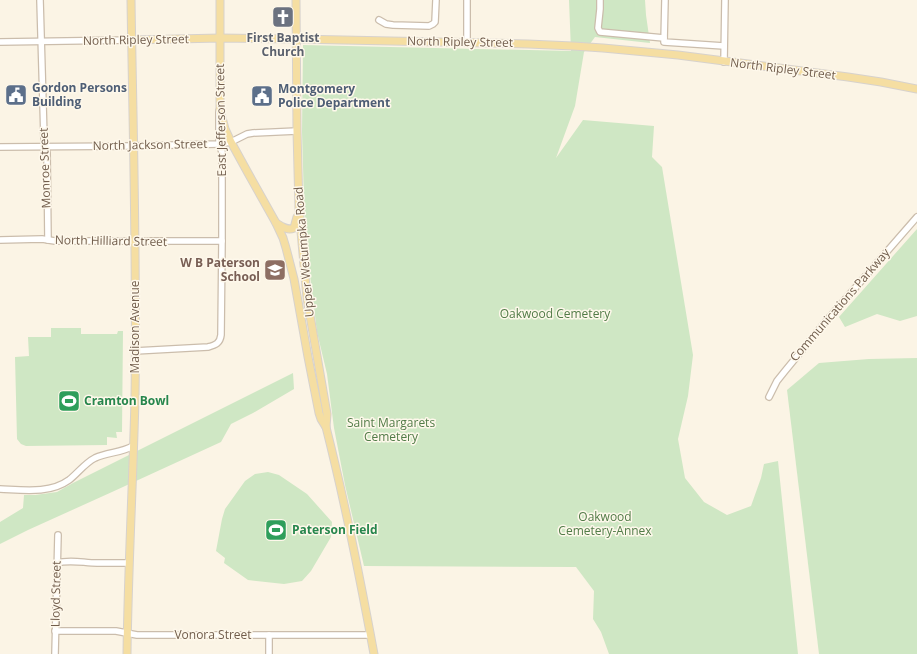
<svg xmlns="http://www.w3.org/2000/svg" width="917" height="654" font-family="'Open Sans',sans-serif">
<rect width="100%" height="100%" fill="#fbf4e5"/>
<g fill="#cfe7c4">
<polygon points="569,0 645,0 646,15 650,43 595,37 584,52 575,106 556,158 583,120 654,126 652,157 662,167 693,355 688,396 678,439 685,478 704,502 727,515 751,506 761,478 764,464 778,461 798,654 609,654 601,632 593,619 594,591 576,567 364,566 345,485 334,428 327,374 317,332 305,235 302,132 303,45 571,51"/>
<polygon points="917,229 917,316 900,321 877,314 845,327 839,317"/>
<polygon points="51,328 81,328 81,334 117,334 118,331 123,331 122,432 116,432 117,438 107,437 107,445 26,446 21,444 17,439 15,357 29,356 28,337 51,337"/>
<polygon points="917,358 917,654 819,654 787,390 819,363 869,359"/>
<polygon points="293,373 294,389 253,413 231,424 221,442 112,492 28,530 0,544 0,522 23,508 24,495 35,495 57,492 73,483"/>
<polygon points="268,472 279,475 307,494 332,522 331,537 311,571 302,581 284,584 248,580 224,563 225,558 216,551 222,519 225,509 245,481 255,474"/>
</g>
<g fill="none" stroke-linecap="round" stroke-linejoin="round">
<g stroke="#cbbdac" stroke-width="8">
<g id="minor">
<polyline points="40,0 44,138 47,153 48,240"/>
<polyline points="600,0 600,9 598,28 600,32 664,38"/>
<polyline points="665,0 664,42 724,46"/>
<polyline points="379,20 386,24 393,25 429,26 433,24 435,22 436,0"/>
<polyline points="0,42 132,40"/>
<polyline points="467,43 467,0"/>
<polyline points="724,62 725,0"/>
<polyline points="0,147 133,146 219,144 231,142 247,134 253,133 297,131"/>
<polyline points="0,240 42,239 55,241 222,241"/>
<path d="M135 351 208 347C216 345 220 343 221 335L222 241V152L219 144V111"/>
<polyline points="769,397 777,381 785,371 822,326 917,217"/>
<path d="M0 489C23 490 50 494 69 480 78 473 85 463 95 458 108 452 121 453 133 446"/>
<path d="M57 563C70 559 84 563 97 563 108 563 118 563 129 563"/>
<polyline points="55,631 116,631 137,635 370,635"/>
<polyline points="55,654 58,535"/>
<polyline points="269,654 269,635"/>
</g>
</g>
<g stroke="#d7d2cd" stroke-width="9">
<g id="major">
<path d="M220 0V110L225 129 231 142 248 173 276 223 283 238 286 248 294 279 308 357 319 413 321 419 326 427C345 502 360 578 374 654"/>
<polyline points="296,0 297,131 299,209 307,298 327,414 326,427"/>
<polyline points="132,40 220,38 296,39 528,44 573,46 603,48 678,55 848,77 881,82 917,89"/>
<path d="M276 223C281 226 287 231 294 228L297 217"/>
<path d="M127 654C128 569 133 483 135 398 137 265 133 133 131 0"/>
</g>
</g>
<use href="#minor" stroke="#fff" stroke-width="5.5"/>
<use href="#major" stroke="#f5dea2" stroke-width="7"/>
</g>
<defs>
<g id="church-square" transform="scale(1.15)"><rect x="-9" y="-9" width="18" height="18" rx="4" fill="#6b7280" stroke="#fef8eb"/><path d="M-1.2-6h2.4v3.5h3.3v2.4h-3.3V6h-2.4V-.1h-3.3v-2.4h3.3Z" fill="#fff"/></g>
<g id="civic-square" transform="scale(1.15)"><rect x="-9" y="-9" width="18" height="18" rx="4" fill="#5c6f8a" stroke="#fef8eb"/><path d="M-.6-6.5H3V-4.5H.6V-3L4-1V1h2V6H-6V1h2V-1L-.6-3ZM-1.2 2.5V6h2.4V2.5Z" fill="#fff"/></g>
<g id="school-square" transform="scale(1.15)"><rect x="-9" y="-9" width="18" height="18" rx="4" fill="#8d6e63" stroke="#fef8eb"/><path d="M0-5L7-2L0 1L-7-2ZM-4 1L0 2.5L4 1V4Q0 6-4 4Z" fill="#fff"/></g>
<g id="stadium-square" transform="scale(1.15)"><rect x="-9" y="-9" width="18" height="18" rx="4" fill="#2e9e5b" stroke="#fef8eb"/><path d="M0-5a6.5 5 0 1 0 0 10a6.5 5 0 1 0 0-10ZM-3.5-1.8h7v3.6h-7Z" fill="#fff"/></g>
</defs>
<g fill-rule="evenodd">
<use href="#church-square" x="283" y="17"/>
<use href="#civic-square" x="16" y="95"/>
<use href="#civic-square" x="262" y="96"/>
<use href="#school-square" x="275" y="270"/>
<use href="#stadium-square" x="69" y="401"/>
<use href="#stadium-square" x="276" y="530"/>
</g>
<g text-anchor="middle" stroke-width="3" stroke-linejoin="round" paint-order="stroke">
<g font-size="12" font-weight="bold" fill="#5b616d" stroke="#fef8eb">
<text x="283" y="42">First Baptist<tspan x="283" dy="14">Church</tspan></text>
</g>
<g font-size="12" fill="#715d4c" stroke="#fef8eb">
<text transform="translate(136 40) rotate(-1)" y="4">North Ripley Street</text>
<text transform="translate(460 42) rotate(1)" y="4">North Ripley Street</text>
<text transform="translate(783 69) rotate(7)" y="4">North Ripley Street</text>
<text transform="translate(221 120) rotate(-91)" y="4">East Jefferson Street</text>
<text transform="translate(150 145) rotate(-1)" y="4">North Jackson Street</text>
<text transform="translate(45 168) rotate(-92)" y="4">Monroe Street</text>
<text transform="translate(111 241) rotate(1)" y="4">North Hilliard Street</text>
<text transform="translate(304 252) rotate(-95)" y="4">Upper Wetumpka Road</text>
<text transform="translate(840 305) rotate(-49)" y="4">Communications Parkway</text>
<text transform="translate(135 327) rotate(-90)" y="4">Madison Avenue</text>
<text transform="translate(56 594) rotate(-89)" y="4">Lloyd Street</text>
<text x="213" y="639">Vonora Street</text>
</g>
<g font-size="12" font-weight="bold" fill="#4e5e75" stroke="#fef8eb" text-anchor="start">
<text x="32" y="92">Gordon Persons<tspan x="32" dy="14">Building</tspan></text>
<text x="278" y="93">Montgomery<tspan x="278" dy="14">Police Department</tspan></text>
</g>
<g font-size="12" font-weight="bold" fill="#785e54" stroke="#fef8eb" text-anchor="end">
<text x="260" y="267">W B Paterson<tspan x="260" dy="14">School</tspan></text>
</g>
<g font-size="12" fill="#527c48" stroke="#fef8eb">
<text x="555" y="318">Oakwood Cemetery</text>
<text x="391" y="427">Saint Margarets<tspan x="391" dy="14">Cemetery</tspan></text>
<text x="605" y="521">Oakwood<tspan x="605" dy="14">Cemetery-Annex</tspan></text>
</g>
<g font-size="12" font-weight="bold" fill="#27864d" stroke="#fef8eb" text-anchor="start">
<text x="84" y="405">Cramton Bowl</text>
<text x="292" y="534">Paterson Field</text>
</g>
</g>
</svg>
